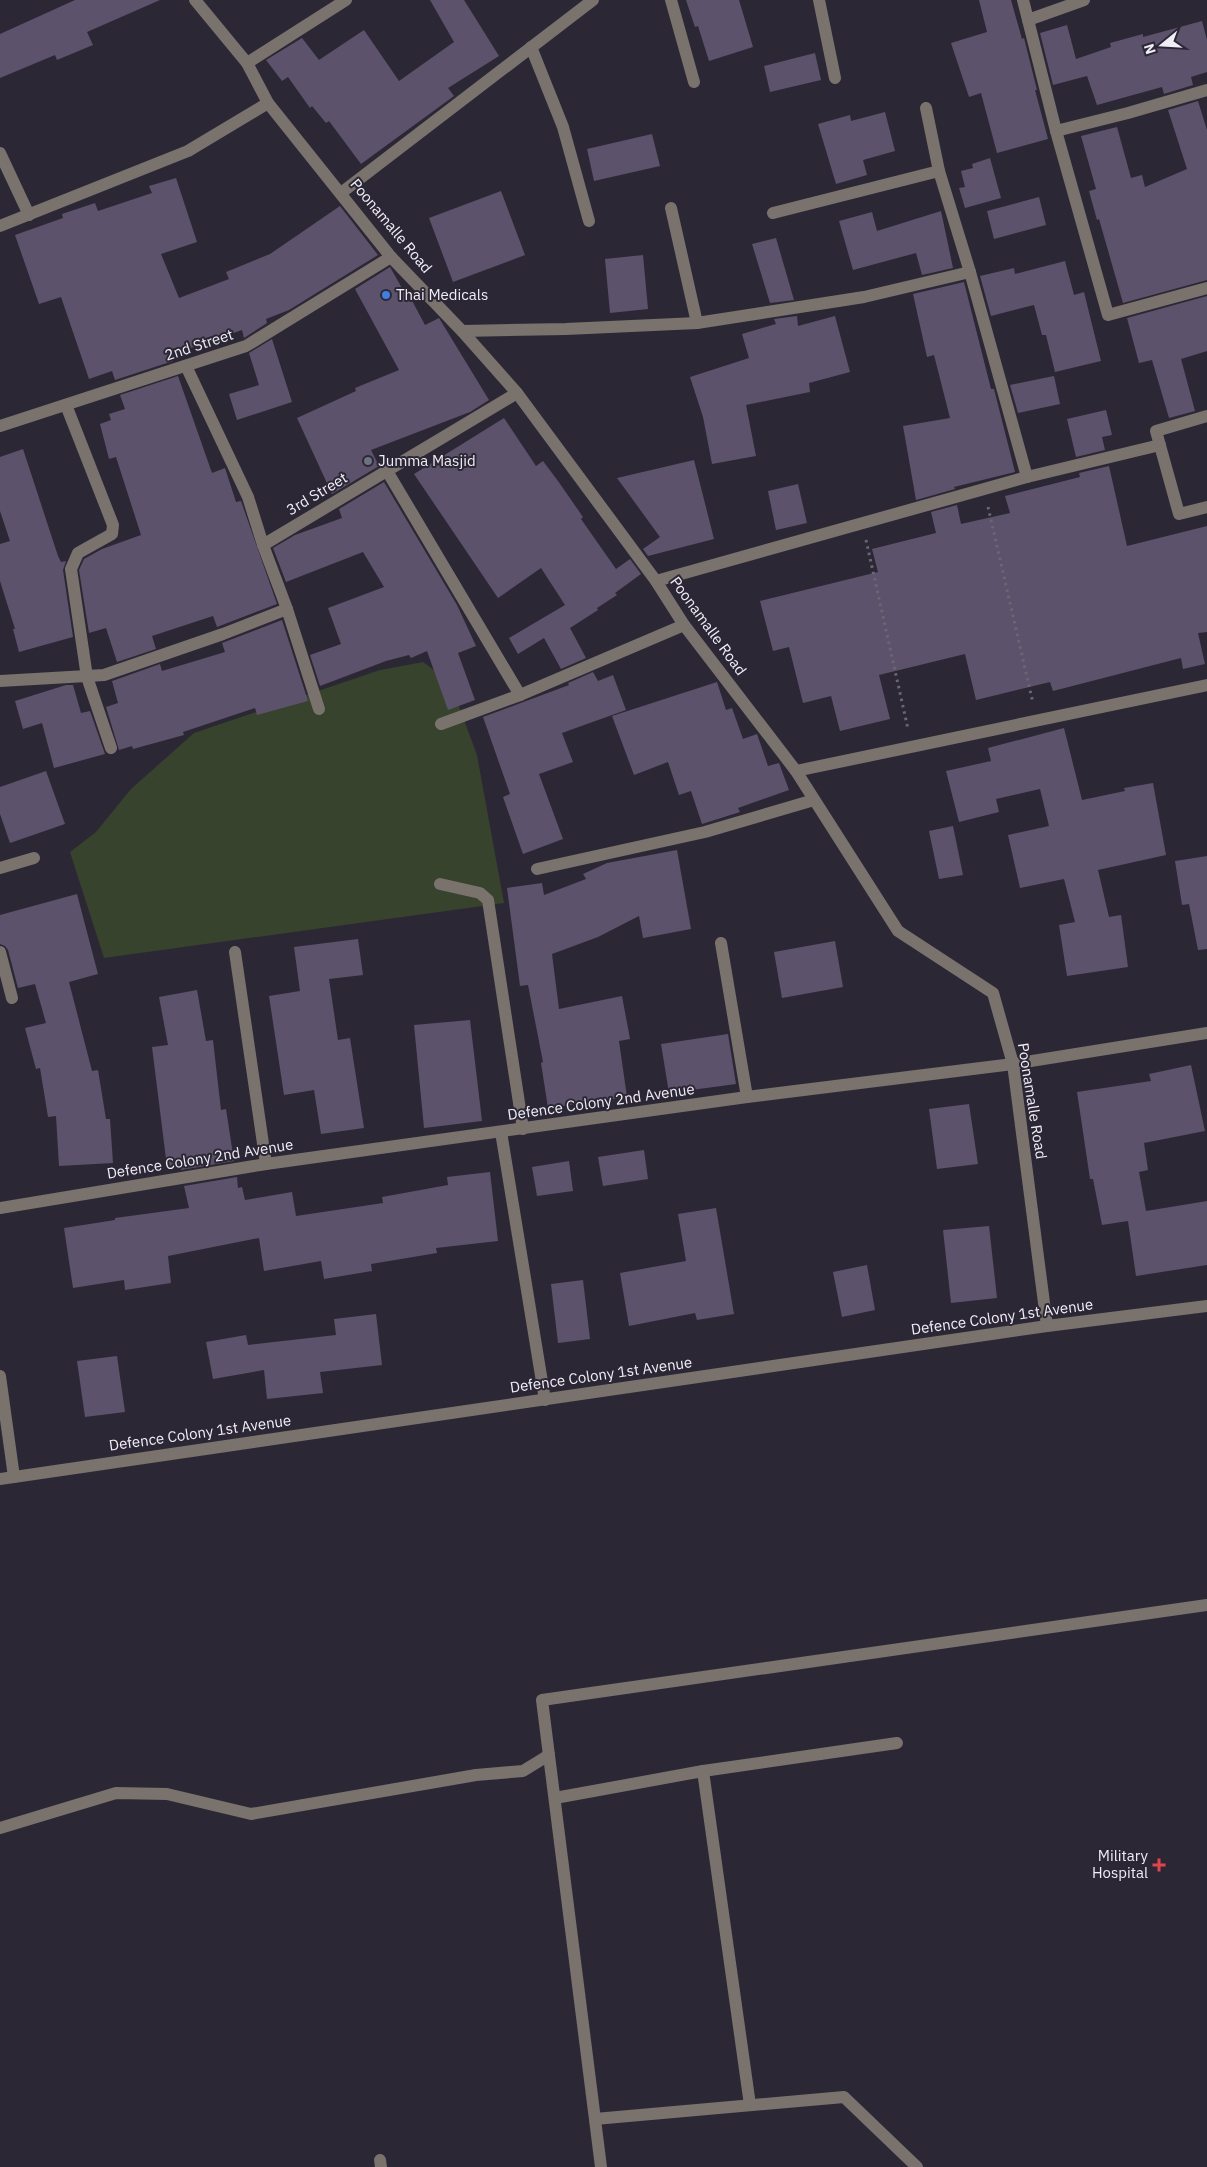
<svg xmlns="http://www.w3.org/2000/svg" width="1207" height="2167" font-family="'IBM Plex Sans',sans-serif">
<rect width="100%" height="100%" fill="#2c2735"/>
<polygon fill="#37432c" points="423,662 450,682 477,755 504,903 104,958 70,852 96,832 131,789 194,733 380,670"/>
<g fill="#5c526b">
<polygon points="75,0 160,0 87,32 93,45 57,60 55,55 0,78 0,34"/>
<polygon points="430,0 464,0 499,56 448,88 454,96 361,164 329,121 326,123 312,106 310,108 288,77 282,81 266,60 302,38 319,60 364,30 399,81 454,42"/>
<polygon points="686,0 739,0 753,47 709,61 698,26 695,27"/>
<polygon points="979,0 1011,0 1022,39 1024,38 1037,90 1035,90 1048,139 997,153 981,93 969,97 951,43 987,32"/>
<polygon points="1202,21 1207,40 1207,72 1191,77 1193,85 1164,94 1162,87 1097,105 1087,76 1053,85 1040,33 1067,25 1076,59 1111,47 1110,43 1143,34 1143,37"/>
<polygon points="815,53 821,80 770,92 764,66"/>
<polygon points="1198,101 1207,130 1207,280 1123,303 1099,219 1097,220 1089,191 1096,189 1081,136 1117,127 1131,178 1142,175 1145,187 1187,169 1168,110"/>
<polygon points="885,112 895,151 863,160 867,175 836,184 818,124 850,115 851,121"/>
<polygon points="652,134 660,166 594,181 587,149"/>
<polygon points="990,158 1001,198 965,208 959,188 965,187 961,171 973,168 972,164"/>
<polygon points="176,178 197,242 161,254 179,298 229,279 226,272 270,254 340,206 378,255 289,310 266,319 267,323 244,338 242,330 171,355 173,361 115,380 112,371 89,379 61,297 39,304 15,235 63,218 62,214 95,203 98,211 152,193 149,186"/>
<polygon points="501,191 525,255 453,282 429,218"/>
<polygon points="1039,197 1046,225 994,239 987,211"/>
<polygon points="941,211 953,268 922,275 916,253 853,270 839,221 872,212 877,231"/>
<polygon points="776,238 794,300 770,303 752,244"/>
<polygon points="643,255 648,309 610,313 605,259"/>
<polygon points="1065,261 1074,295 1084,292 1101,361 1055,372 1046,335 1042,335 1034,305 991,316 980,276 1014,268 1015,274"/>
<polygon points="390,267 407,297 409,295 425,325 439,318 489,400 470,412 371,450 379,466 332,494 297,418 356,391 355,388 399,370 355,289"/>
<polygon points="964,282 991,389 994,389 1015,472 954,487 955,489 916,500 903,426 950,418 934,355 927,357 913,294"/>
<polygon points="1207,296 1207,351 1181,359 1195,411 1169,418 1152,360 1139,363 1127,318"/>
<polygon points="797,316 798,326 835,316 850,372 809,383 810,392 746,405 756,456 712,464 703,417 690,377 749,358 742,334 776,324 774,319"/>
<polygon points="272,339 292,402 237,420 229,394 259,385 249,353"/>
<polygon points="178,376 212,473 225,468 236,502 241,501 277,604 217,627 213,616 152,636 156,649 117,662 106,628 89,633 79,570 84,559 102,549 141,535 116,457 109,459 100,424 111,420 109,414 125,409 120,395"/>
<polygon points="1054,376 1060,404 1018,413 1010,385"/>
<polygon points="1106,410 1112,435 1102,437 1105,450 1076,457 1067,419"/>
<polygon points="504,418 536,466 543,461 558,481 583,517 581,519 616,569 630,559 641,574 615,593 617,595 597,608 598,610 570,628 586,658 561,669 544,638 518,654 509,638 565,605 541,568 498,598 414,474"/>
<polygon points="23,449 58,556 61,562 66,561 63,570 73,637 19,652 13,629 15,629 0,581 0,544 10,541 0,511 0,457"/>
<polygon points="694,460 714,539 648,556 643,549 660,537 617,478"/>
<polygon points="1109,466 1127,546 1207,526 1207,632 1198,633 1205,664 1183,669 1181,658 1053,691 1050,682 976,700 965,654 879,675 890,719 840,731 831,696 803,703 789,647 773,651 760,601 878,572 872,549 936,533 931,512 957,505 961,524 1010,513 1005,496 1080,477 1079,473"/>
<polygon points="384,482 457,605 476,646 458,653 475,700 448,710 427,651 411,658 409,655 386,661 320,686 310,655 341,644 328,608 384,587 363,552 286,582 273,548 295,535 342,518 339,509"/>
<polygon points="798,484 807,523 776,530 768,491"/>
<polygon points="282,620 308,701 257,715 255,708 183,732 184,735 133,749 132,746 119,750 106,707 118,703 112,681 160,664 162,671 225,652 222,643"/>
<polygon points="593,672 598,681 613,675 626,710 562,733 573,762 539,774 563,839 523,854 503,797 510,794 483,717 569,685 568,683"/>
<polygon points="717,682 726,710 732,708 743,739 757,734 768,766 779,763 789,790 738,808 740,812 702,824 691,791 679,795 668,762 634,775 612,716"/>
<polygon points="66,685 73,685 81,713 90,711 105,754 54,768 42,723 23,729 15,701"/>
<polygon points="1064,728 1082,800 1125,791 1124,788 1153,783 1166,855 1098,870 1109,917 1121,915 1128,967 1067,976 1059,925 1075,922 1064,879 1020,888 1008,835 1049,826 1040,789 996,799 999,812 959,822 946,771 991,761 988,748"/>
<polygon points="46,771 65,824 10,843 0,814 0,787"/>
<polygon points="953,826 963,875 939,879 929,831"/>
<polygon points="677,850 691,929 643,938 639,916 598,937 552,954 559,1009 622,996 630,1039 619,1041 627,1097 548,1108 541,1063 543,1062 528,985 520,986 507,888 542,883 544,895 586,879 583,874 607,863"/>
<polygon points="1207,856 1207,949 1198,950 1189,904 1182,905 1175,861"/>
<polygon points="77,894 98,974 69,982 92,1071 98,1070 106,1119 110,1119 113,1163 59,1166 56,1116 48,1117 40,1068 36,1069 25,1028 46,1023 35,984 18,988 8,950 5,946 0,944 0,915"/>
<polygon points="358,939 363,975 329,979 338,1040 350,1038 364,1128 321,1134 314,1090 284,1095 269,996 300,991 294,947"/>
<polygon points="835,941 843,987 782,998 774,952"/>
<polygon points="197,990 206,1041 213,1040 221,1110 226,1109 234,1161 181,1170 180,1165 167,1167 152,1047 168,1045 159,997"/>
<polygon points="470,1020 482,1121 424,1128 414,1025"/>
<polygon points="728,1034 736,1084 669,1093 661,1044"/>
<polygon points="1191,1065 1205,1131 1144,1143 1148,1170 1139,1172 1146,1211 1207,1201 1207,1265 1136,1276 1128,1221 1102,1225 1093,1179 1090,1179 1077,1092 1151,1081 1149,1074"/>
<polygon points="969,1104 978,1164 937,1169 929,1109"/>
<polygon points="644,1150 648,1179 603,1186 598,1157"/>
<polygon points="569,1161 573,1191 537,1196 532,1167"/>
<polygon points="490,1172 498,1241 436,1248 437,1253 371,1264 372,1271 324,1279 321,1261 264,1271 259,1238 168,1256 171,1283 125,1290 124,1280 73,1288 64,1228 115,1220 115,1218 189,1208 184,1186 237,1177 238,1188 242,1187 245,1200 292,1192 296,1216 383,1203 382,1197 448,1185 447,1177"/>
<polygon points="716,1208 734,1314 697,1320 695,1313 629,1326 620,1273 686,1261 678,1214"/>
<polygon points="989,1226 997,1298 951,1303 943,1230"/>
<polygon points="867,1265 875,1310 842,1317 833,1272"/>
<polygon points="583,1280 590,1339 558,1343 551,1284"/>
<polygon points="376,1314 382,1365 320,1372 323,1393 267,1399 264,1370 213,1379 206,1342 246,1335 248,1345 336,1335 334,1319"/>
<polygon points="117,1356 125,1412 85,1417 77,1361"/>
</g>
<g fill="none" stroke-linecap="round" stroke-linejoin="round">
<g stroke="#6b6673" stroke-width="3" stroke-dasharray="2.5 4" stroke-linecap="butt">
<polyline points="988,507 1033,703"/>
<polyline points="866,540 908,729"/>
</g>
<g stroke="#79726d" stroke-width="12">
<polyline points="195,0 247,63 268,103 391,257 462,331 517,393 656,581 684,625 796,771 898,931 993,993 1013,1064 1047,1326"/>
<polyline points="671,0 694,82"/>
<polyline points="819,0 835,78"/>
<polyline points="1023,0 1056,131 1108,315 1207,288"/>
<polyline points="1028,20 1084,0"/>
<polyline points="531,47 563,127 589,221"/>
<polyline points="247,63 346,0"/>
<polyline points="926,108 939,171"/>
<polyline points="1056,131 1128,113 1207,90"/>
<polyline points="0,153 29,215"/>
<polyline points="341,193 593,0"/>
<polyline points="671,208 697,323"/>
<polyline points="773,213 939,171 970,272 1027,477"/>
<polyline points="0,226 188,151 268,103"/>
<polyline points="462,331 566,329 697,323 864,297 970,272"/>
<polyline points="186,366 248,497 263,545 287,609 319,709"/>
<polyline points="66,405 113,525 112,534 78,553 71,569 87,677 111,748"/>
<polyline points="1207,416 1156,431 1179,514 1207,507"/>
<polyline points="0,426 246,346 391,257"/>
<polyline points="387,471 520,695"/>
<polyline points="263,545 517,393"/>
<polyline points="656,581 1027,477 1160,445"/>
<polyline points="0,681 104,675 223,634 287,609"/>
<polyline points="441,724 520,695 684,625"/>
<polyline points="796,771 1207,685"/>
<polyline points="0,868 34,858"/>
<polyline points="537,869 705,832 814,800"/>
<polyline points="440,884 480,893 488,900 523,1129"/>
<polyline points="721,943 747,1097"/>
<polyline points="0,952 12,998"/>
<polyline points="235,952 266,1164"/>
<polyline points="501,1132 545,1400"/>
<polyline points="0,1208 266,1164 747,1097 1013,1064 1207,1033"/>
<polyline points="0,1376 14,1477"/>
<polyline points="0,1479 1047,1326 1207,1306"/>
<polyline points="703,1771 897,1743"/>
<polyline points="555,1798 703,1771 750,2105"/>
<polyline points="0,1828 116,1793 167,1794 251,1814 476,1775 523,1771 549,1755"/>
<polyline points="595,2119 844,2097 917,2167"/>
<polyline points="380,2160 381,2167"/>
<polyline points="601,2167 542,1700 1207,1605"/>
</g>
</g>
<circle fill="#3f7fe0" stroke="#2c2735" stroke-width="2" cx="386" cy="295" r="5"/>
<circle fill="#6b7280" stroke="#2c2735" stroke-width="2" cx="368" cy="461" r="5"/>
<path fill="#e0444e" stroke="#2c2735" stroke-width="2" d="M1156.5 1857.5h5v5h5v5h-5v5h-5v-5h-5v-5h5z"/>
<g text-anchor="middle" stroke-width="4" stroke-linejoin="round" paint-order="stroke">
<g font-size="15" fill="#f0edf7" stroke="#2c2735">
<text transform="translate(391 226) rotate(50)" y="5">Poonamalle Road</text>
<text transform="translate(199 345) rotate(-18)" y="5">2nd Street</text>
<text transform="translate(317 494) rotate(-31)" y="5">3rd Street</text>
<text transform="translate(708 626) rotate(54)" y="5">Poonamalle Road</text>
<text transform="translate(1032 1101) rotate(81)" y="5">Poonamalle Road</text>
<text transform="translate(601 1102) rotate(-8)" y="5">Defence Colony 2nd Avenue</text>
<text transform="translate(200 1159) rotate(-9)" y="5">Defence Colony 2nd Avenue</text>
<text transform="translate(1002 1317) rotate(-8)" y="5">Defence Colony 1st Avenue</text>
<text transform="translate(601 1375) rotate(-8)" y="5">Defence Colony 1st Avenue</text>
<text transform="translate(200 1433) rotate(-8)" y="5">Defence Colony 1st Avenue</text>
</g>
<g font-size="15" fill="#f0edf7" stroke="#2c2735" text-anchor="start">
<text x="396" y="300">Thai Medicals</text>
<text x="378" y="466">Jumma Masjid</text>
<text x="1148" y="1861" text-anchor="end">Military<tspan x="1148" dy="17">Hospital</tspan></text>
</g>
</g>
<g transform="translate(1162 45) rotate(252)" stroke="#2c2735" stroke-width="4" paint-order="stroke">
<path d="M0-4L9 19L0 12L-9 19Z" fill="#f0edf7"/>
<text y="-8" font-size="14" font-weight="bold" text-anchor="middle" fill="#f0edf7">N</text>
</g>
</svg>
